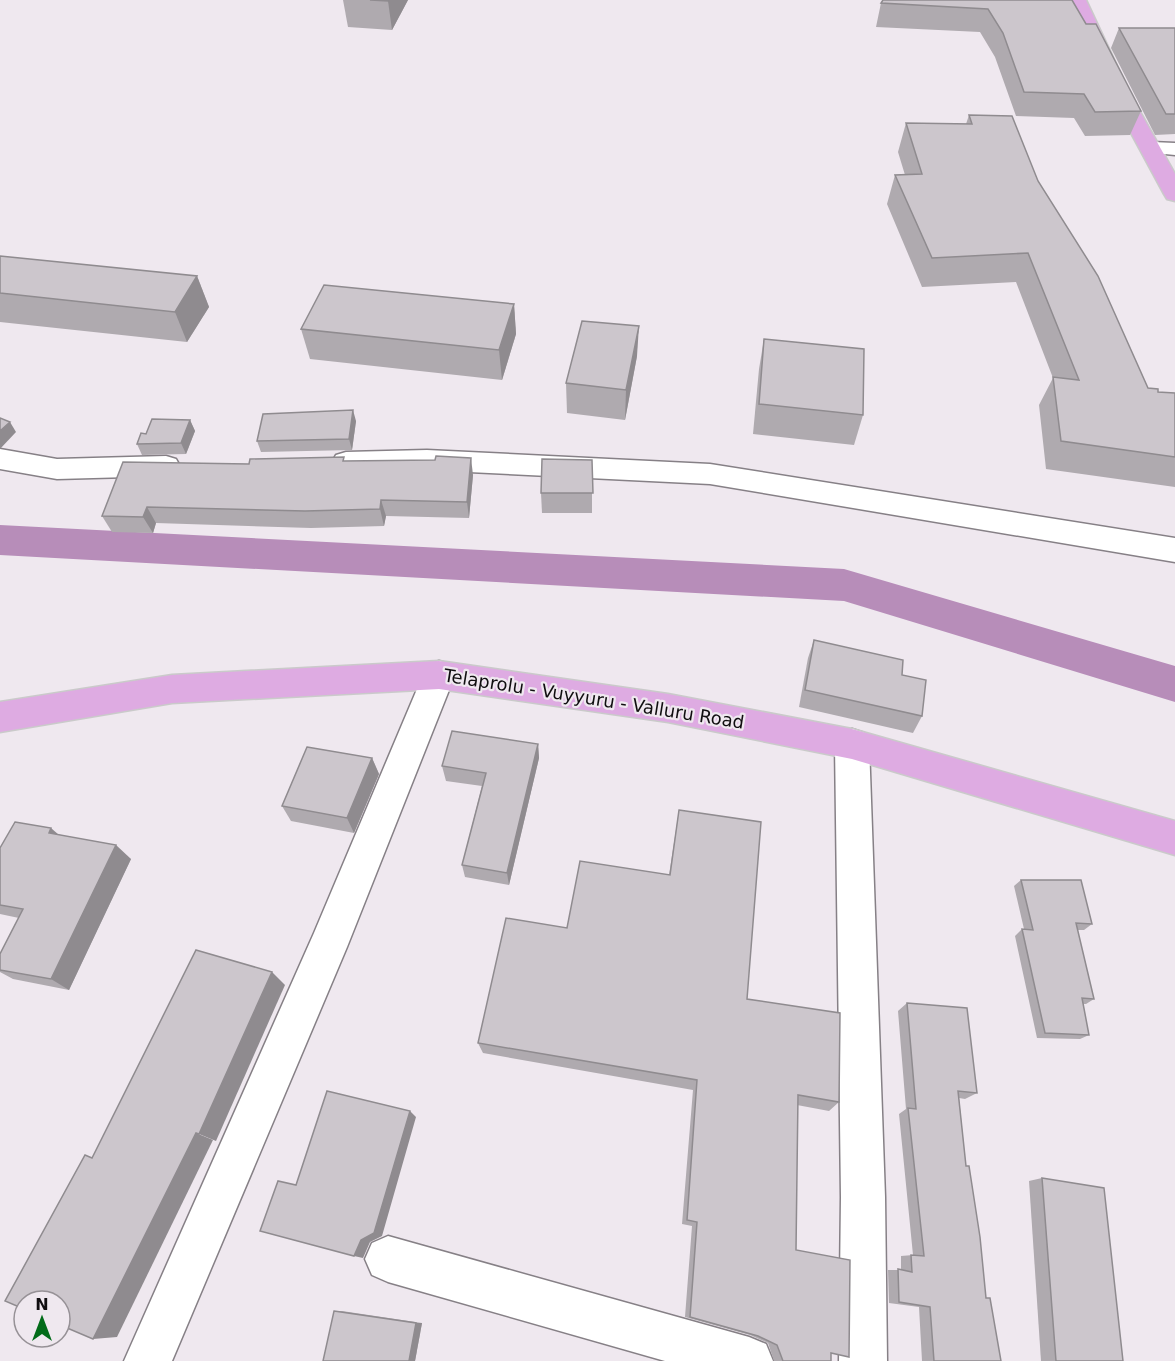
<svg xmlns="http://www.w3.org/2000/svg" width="1175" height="1361" font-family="'DejaVu Sans',sans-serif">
<rect width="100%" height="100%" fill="#efe8ef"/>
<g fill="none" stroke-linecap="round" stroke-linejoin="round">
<polygon fill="#b78db9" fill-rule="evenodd" points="0,525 844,569 1175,666 1175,702 844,601 0,555"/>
<g stroke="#868086" stroke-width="3">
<g id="minor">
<polygon points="1152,142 1175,143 1175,155 1145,152 1141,148 1145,144"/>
<polygon points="0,449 57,459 166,456 176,459 180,466 176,473 166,476 57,479 0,469"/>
<polygon points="427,450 710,464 1175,538 1175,562 710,484 427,470 346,472 336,469 332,462 336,455 346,452"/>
<polygon points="439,661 451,665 455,675 347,947 172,1361 124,1361 314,933 423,675 427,665"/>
<polygon points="852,729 864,733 869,744 885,1197 887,1361 839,1361 841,1197 835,744 840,733"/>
<polygon points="388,1236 749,1337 766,1344 773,1361 665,1361 388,1282 372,1275 365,1259 372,1243"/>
</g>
</g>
<g stroke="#cacaca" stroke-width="3">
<g id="primary">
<polygon points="1068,0 1086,0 1130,94 1175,174 1175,201 1167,199 1164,194 1110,94"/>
<polygon points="439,661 668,694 852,729 1175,821 1175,855 852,759 668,722 439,689 172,703 0,732 0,702 172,675"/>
</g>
</g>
<use href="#minor" fill="#fff" fill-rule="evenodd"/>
<use href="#primary" fill="#deabe2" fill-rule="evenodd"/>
</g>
<g fill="#afaaaf">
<polygon points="343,0 408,0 392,30 348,27"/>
<polygon points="1072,0 1086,24 1141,111 1130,135 1085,136 1074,118 1016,116 995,57 980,32 876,27 881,3"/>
<polygon points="1119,28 1175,28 1175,134 1155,135 1111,48"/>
<polygon points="969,115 1038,181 1148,388 1158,392 1175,393 1175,487 1046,469 1039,405 1053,378 1016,282 922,287 887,204 895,175 905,175 898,152 906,123 966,124"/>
<polygon points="0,256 197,276 209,307 187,342 0,322"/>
<polygon points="514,304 516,334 502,380 310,359 301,329"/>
<polygon points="764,339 863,415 854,445 753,434 759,369"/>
<polygon points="637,356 625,420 567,413 566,383"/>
<polygon points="190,420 195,431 186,454 142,455 137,444 146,434"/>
<polygon points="356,421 352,450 261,452 257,441"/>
<polygon points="592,460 592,513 542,513 541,493"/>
<polygon points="345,461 473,475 469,518 386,516 384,526 311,528 156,523 153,533 112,532 102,516 249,464"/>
<polygon points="814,640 922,716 913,733 799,707 808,658"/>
<polygon points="538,744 539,758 509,885 465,877 462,865 482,786 446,781 442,766"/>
<polygon points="372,758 379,774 354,833 291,821 282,806"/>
<polygon points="679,810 747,999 839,1102 829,1111 797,1105 796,1250 831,1353 831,1361 774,1361 768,1343 750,1335 685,1317 692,1226 682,1224 693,1090 483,1053 478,1043 567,928 669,875"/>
<polygon points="58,834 131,859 69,990 13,979 0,972 0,954 19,918 0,914 0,848"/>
<polygon points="1021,880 1092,924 1084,930 1077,930 1094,999 1086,1004 1083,1004 1089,1035 1080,1039 1037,1038 1015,936 1022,929 1024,929 1014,886"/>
<polygon points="907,1003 977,1093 965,1099 959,1098 966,1166 986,1298 1001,1361 922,1361 919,1307 889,1303 888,1270 901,1270 901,1256 913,1255 899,1114 906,1109 898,1011"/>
<polygon points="1042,1178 1123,1361 1041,1361 1029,1181"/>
<polygon points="334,1311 342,1311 422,1323 415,1361"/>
</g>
<g fill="#8f8b8f">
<polygon points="388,0 408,0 392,30 388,1"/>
<polygon points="197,276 209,307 187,342 175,312"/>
<polygon points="514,304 516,334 502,380 499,350"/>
<polygon points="639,326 637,356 625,420 626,390"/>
<polygon points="353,410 356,421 352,450 349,439"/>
<polygon points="190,420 195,431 186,454 181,443"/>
<polygon points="10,422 16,432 0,449 0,431"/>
<polygon points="471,458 473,475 469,518 467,502"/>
<polygon points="381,500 386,516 384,526 380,509"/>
<polygon points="147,507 156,523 153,533 143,517"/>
<polygon points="538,744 539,758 509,885 507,873"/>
<polygon points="372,758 379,774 354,833 347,818"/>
<polygon points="51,828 68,843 49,833"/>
<polygon points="116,845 131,859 69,990 51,979"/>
<polygon points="272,972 285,985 216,1141 199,1134"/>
<polygon points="410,1111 416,1117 382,1236 370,1242 363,1258 354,1256"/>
<polygon points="196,1133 213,1140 117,1337 93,1339"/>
<polygon points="416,1323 422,1323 415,1361 409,1361"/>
</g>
<g fill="#ccc6cc" stroke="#8f8b8f" stroke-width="1.5">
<polygon points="370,0 388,0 388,1"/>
<polygon points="883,0 1072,0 1086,24 1096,24 1141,111 1095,112 1084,94 1024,92 1003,33 988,9 881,3"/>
<polygon points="1119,28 1175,28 1175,114 1166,114"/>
<polygon points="969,115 1012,116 1038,181 1098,276 1148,388 1158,389 1158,392 1175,393 1175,457 1061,441 1053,377 1079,380 1028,253 932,258 895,175 922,174 906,123 972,124"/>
<polygon points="0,256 197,276 175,312 0,293"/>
<polygon points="324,285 514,304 499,350 301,329"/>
<polygon points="582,321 639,326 626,390 566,383"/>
<polygon points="764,339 864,349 863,415 759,404"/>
<polygon points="353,410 349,439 257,441 263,414"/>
<polygon points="0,418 10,422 0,431"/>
<polygon points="152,419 190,420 181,443 137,444 141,433 146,434"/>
<polygon points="436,456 471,458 467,502 381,500 380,509 305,511 147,507 143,517 102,516 123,462 249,464 250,459 344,457 343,461 435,460"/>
<polygon points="542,459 592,460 593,493 541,493"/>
<polygon points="814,640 903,660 902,675 926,680 922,716 805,690"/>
<polygon points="452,731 538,744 507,873 462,865 486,773 442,766"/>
<polygon points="307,747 372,758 347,818 282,806"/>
<polygon points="679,810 761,822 747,999 840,1013 839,1102 798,1095 796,1250 850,1260 849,1357 831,1353 831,1361 783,1361 777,1345 758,1336 690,1317 697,1222 687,1220 697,1080 478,1043 506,918 567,928 580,861 670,875"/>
<polygon points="15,822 51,828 49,833 116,845 51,979 0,970 0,954 23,909 0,905 0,848"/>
<polygon points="1021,880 1081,880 1092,924 1076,923 1094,999 1082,998 1089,1035 1045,1033 1022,929 1033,930"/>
<polygon points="196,950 272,972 199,1134 196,1133 93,1339 60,1325 60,1301 24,1301 24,1309 5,1301 85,1155 92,1158"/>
<polygon points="907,1003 967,1008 977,1093 958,1091 966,1166 969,1166 980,1237 986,1298 990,1298 1001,1361 934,1361 930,1307 899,1302 898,1269 912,1272 911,1255 924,1256 908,1108 916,1109"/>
<polygon points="327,1091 410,1111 374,1233 361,1240 354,1256 260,1231 278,1181 296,1185"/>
<polygon points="1042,1178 1104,1188 1123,1361 1056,1361"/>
<polygon points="334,1311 416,1323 409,1361 323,1361"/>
</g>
<g text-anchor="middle" stroke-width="4.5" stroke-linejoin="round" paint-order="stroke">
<g font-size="18" fill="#100e10" stroke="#efe8ef">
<text transform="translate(594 699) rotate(9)" y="6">Telaprolu - Vuyyuru - Valluru Road</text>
</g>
</g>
<g transform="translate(42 1319)"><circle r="28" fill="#efe8ef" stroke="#969196" stroke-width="1.5"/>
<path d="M0-4.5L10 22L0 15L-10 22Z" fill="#026b19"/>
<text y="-9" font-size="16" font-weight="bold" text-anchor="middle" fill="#100e10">N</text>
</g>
</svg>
